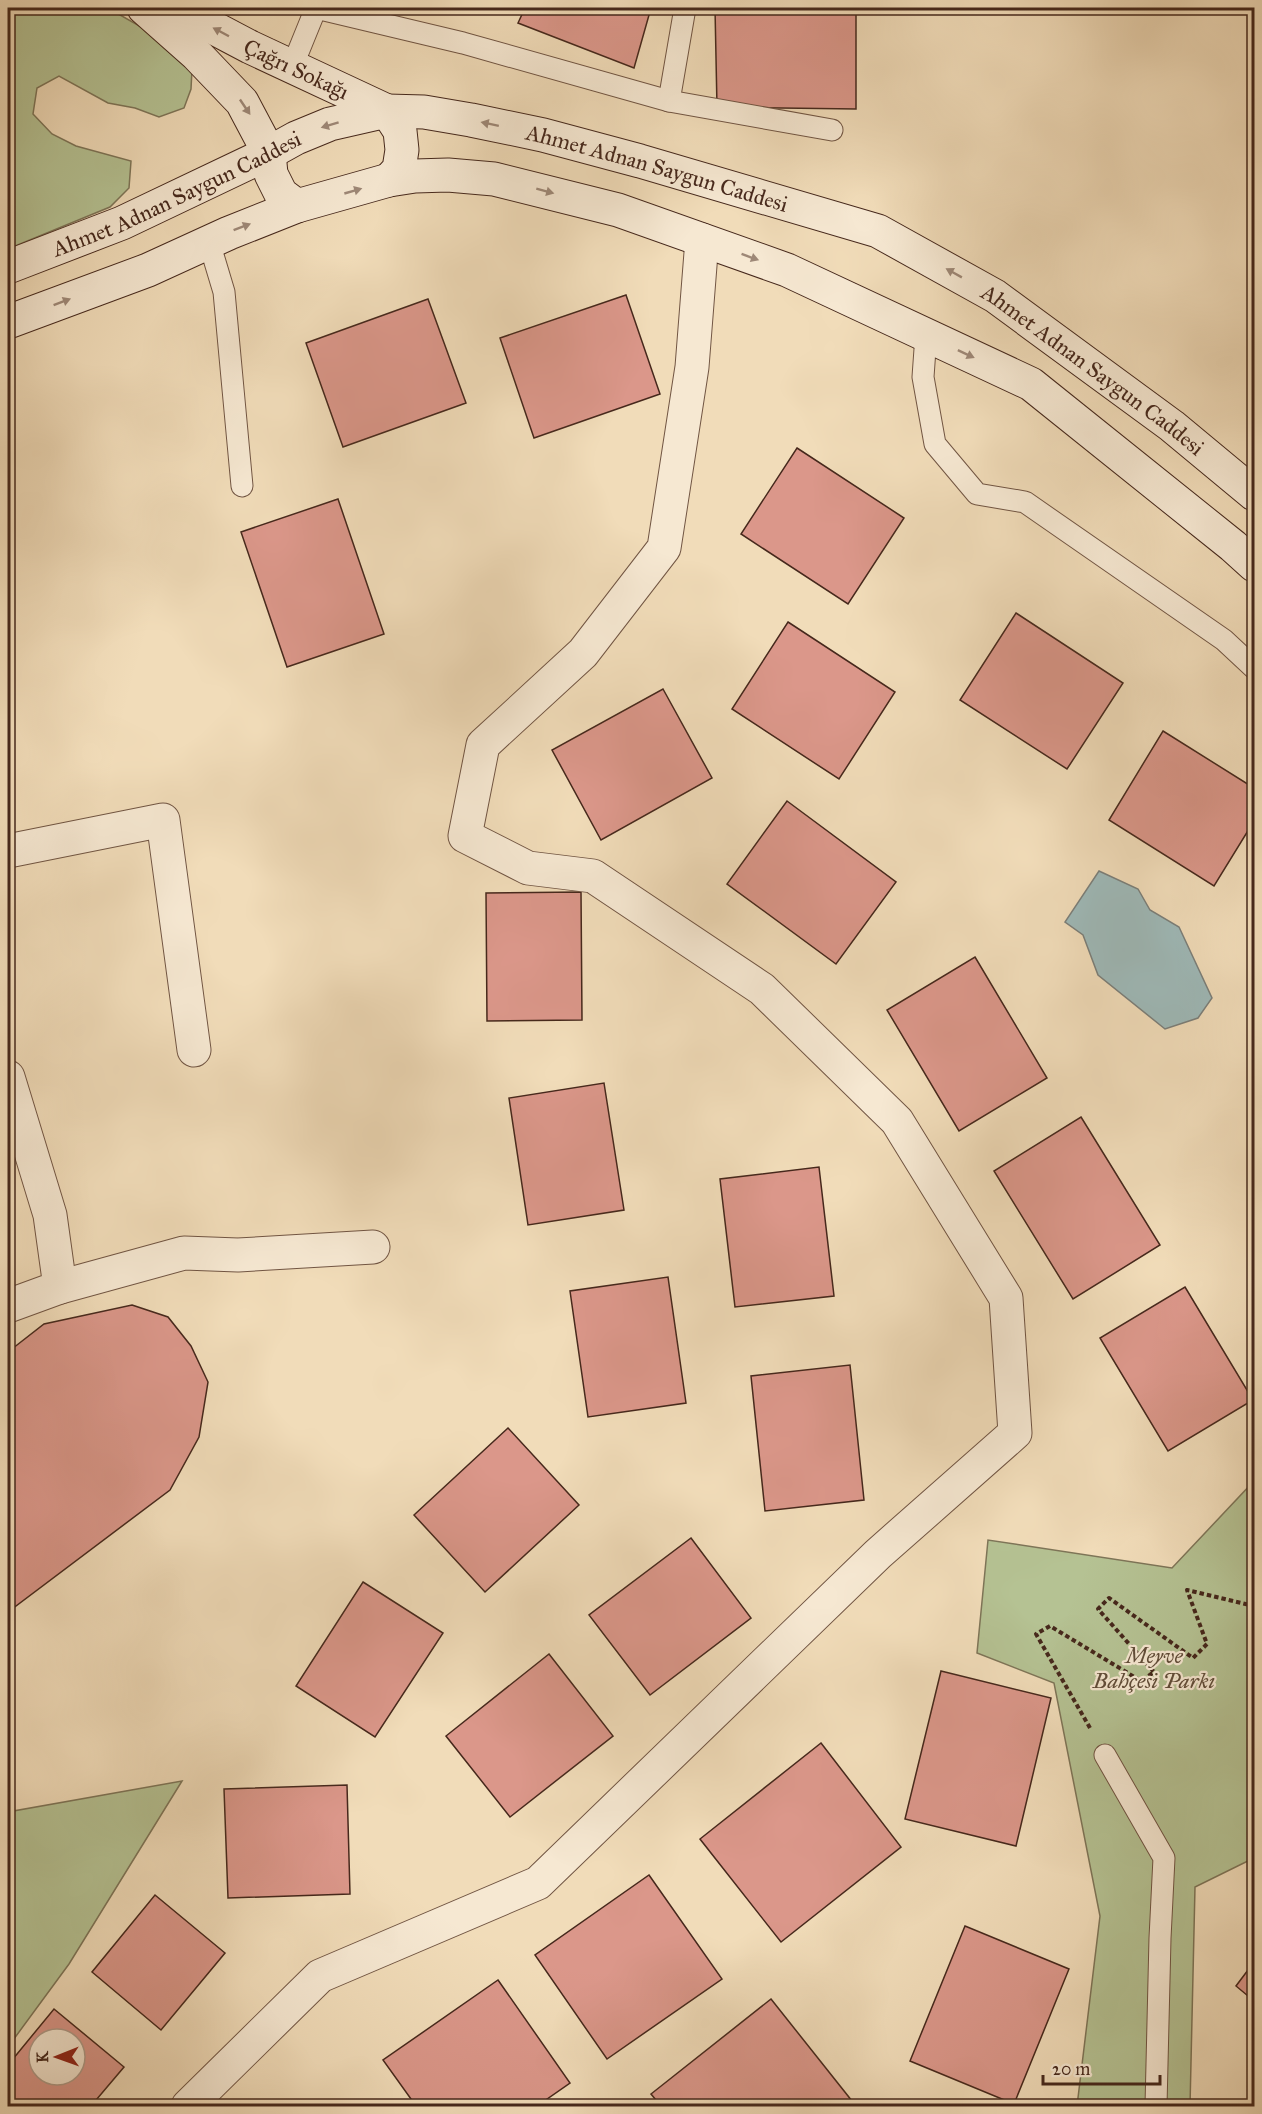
<svg xmlns="http://www.w3.org/2000/svg" width="1262" height="2114" font-family="'IM FELL Great Primer',serif">
<rect width="100%" height="100%" fill="#f1dcb9"/>
<filter id="stains"><feTurbulence type="fractalNoise" baseFrequency=".00333" numOctaves="4"/><feColorMatrix values="0 0 0 0 .2 0 0 0 0 .09 0 0 0 0 .02 0 0 0 .5 -.17"/></filter>
<radialGradient id="worn" r=".72"><stop offset=".6" stop-color="#630" stop-opacity="0"/><stop offset="1" stop-color="#630" stop-opacity=".3"/></radialGradient>
<g fill="#b5c293" stroke="#7e7558" stroke-width="1.5">
<polygon points="8,8 108,8 157,36 192,69 191,89 184,108 159,117 135,108 108,103 59,76 37,88 33,114 52,134 76,146 131,161 129,188 110,207 8,249"/>
<polygon points="1254,1481 1254,1858 1195,1887 1190,2106 1077,2106 1100,1916 1054,1683 977,1653 988,1540 1172,1568"/>
<polygon points="182,1781 69,1964 8,2047 8,1812"/>
</g>
<polygon fill="#9eb9b8" stroke="#7b7f7a" stroke-width="1.5" points="1099,871 1138,889 1150,910 1179,927 1212,998 1198,1018 1165,1029 1098,975 1083,935 1065,922"/>
<g fill="#db978a" stroke="#46281c" stroke-width="1.5" fill-rule="evenodd">
<polygon points="525,8 651,8 634,68 518,23"/>
<polygon points="715,8 856,8 856,109 717,107"/>
<polygon points="626,295 660,394 534,438 500,338"/>
<polygon points="428,299 466,403 343,447 306,343"/>
<polygon points="797,448 904,518 848,604 741,534"/>
<polygon points="338,499 384,634 287,667 241,532"/>
<polygon points="1016,613 1123,683 1067,769 960,700"/>
<polygon points="788,622 895,692 839,779 732,709"/>
<polygon points="663,689 712,778 601,840 552,750"/>
<polygon points="1163,731 1254,788 1254,821 1214,886 1109,820"/>
<polygon points="787,801 896,882 836,964 727,884"/>
<polygon points="581,892 582,1020 487,1021 486,893"/>
<polygon points="975,957 1047,1078 959,1131 887,1010"/>
<polygon points="604,1083 624,1210 528,1225 509,1098"/>
<polygon points="1081,1117 1160,1245 1073,1299 994,1171"/>
<polygon points="819,1167 834,1296 735,1307 720,1179"/>
<polygon points="668,1277 686,1403 588,1417 570,1291"/>
<polygon points="1185,1287 1253,1400 1168,1451 1100,1338"/>
<polygon points="132,1305 168,1317 191,1346 208,1382 199,1437 170,1490 8,1612 8,1352 44,1324"/>
<polygon points="850,1365 864,1500 765,1511 751,1376"/>
<polygon points="508,1428 579,1505 485,1592 414,1515"/>
<polygon points="691,1538 751,1618 650,1695 589,1615"/>
<polygon points="363,1582 443,1633 375,1737 296,1686"/>
<polygon points="549,1654 613,1736 510,1817 446,1736"/>
<polygon points="941,1671 1051,1698 1016,1846 905,1819"/>
<polygon points="821,1743 901,1847 781,1942 700,1839"/>
<polygon points="347,1785 350,1894 228,1898 224,1789"/>
<polygon points="649,1875 722,1979 607,2059 535,1955"/>
<polygon points="155,1895 225,1953 161,2030 92,1972"/>
<polygon points="965,1926 1069,1969 1014,2104 910,2061"/>
<polygon points="1254,1962 1254,2001 1236,1986"/>
<polygon points="498,1980 570,2083 537,2106 416,2106 383,2060"/>
<polygon points="771,1999 852,2101 846,2106 661,2106 651,2094"/>
<path d="M54 2009 124 2067 91 2106H16L8 2099V2065ZM39 2039H75V2075H39Z"/>
</g>
<g fill="none" stroke-linecap="round" stroke-linejoin="round">
<g stroke="#715543" stroke-width="23">
<g id="lane">
<polyline points="316,8 463,43 669,101 832,130"/>
<polyline points="292,67 316,8"/>
<polyline points="669,101 685,8"/>
<polyline points="209,242 224,292 242,486"/>
<polyline points="926,335 923,377 935,444 977,494 1025,502 1224,640 1254,668"/>
<polyline points="1105,1755 1164,1858 1160,1938 1156,2106"/>
</g>
</g>
<g stroke="#715543" stroke-width="35">
<g id="street">
<polyline points="8,851 163,820 194,1050"/>
<polyline points="8,1077 50,1215 60,1287 8,1306"/>
<polyline points="60,1287 184,1253 238,1255 373,1247"/>
<polyline points="188,2106 320,1976 538,1883 878,1554 1015,1433 1006,1298 897,1121 762,989 593,876 528,868 465,836 483,745 583,653 664,548 692,367 702,240"/>
</g>
</g>
<g stroke="#46281c" stroke-width="35">
<g id="secondary">
<polyline points="144,8 197,55 242,102 269,153 271,174 281,194 297,206"/>
<path id="s1" d="M176 8 250 47 387 111"/>
<polyline points="387,111 400,131 402,150 399,169 389,180"/>
<path id="s2" d="M8 267 122 223 269 153 296 138 330 124 387 111 424 112 471 120 543 135 640 161 878 231 995 296 1172 426 1254 494"/>
<polyline points="8,322 148,270 229,233 297,206 389,180 415,176 448,175 494,179 618,210 787,270 1031,384 1233,546 1254,565"/>
</g>
</g>
<polyline stroke="#46281c" stroke-width="4" stroke-dasharray="4.5 3" stroke-linecap="butt" points="1090,1728 1036,1634 1050,1626 1141,1681 1154,1672 1098,1609 1109,1598 1193,1658 1207,1644 1187,1590 1254,1606"/>
<use href="#lane" stroke="#f6e8d2" stroke-width="21"/>
<use href="#street" stroke="#f6e8d2" stroke-width="33"/>
<use href="#secondary" stroke="#f6e8d2" stroke-width="33"/>
</g>
<defs><path id="oneway-solid" d="M-6-.8H1V-3.2L6.5 0L1 3.2V.8H-6Z" transform="scale(1.5)"/></defs>
<g fill="#9e8877">
<use href="#oneway-solid" transform="translate(221 32) rotate(-152)"/>
<use href="#oneway-solid" transform="translate(245 107) rotate(56)"/>
<use href="#oneway-solid" transform="translate(490 124) rotate(-168)"/>
<use href="#oneway-solid" transform="translate(330 125) rotate(163)"/>
<use href="#oneway-solid" transform="translate(353 191) rotate(-16)"/>
<use href="#oneway-solid" transform="translate(545 191) rotate(15)"/>
<use href="#oneway-solid" transform="translate(242 227) rotate(-21)"/>
<use href="#oneway-solid" transform="translate(750 257) rotate(20)"/>
<use href="#oneway-solid" transform="translate(954 273) rotate(-151)"/>
<use href="#oneway-solid" transform="translate(62 302) rotate(-21)"/>
<use href="#oneway-solid" transform="translate(966 354) rotate(25)"/>
</g>
<g text-anchor="middle" stroke-width="4.5" stroke-linejoin="round" paint-order="stroke">
<g font-size="22" fill="#46281c" stroke="#f6e8d2">
<text dy="8" stroke="none"><textPath href="#s1" startOffset="135">Çağrı Sokağı</textPath></text>
<text dy="8" stroke="none"><textPath href="#s2" startOffset="688">Ahmet Adnan Saygun Caddesi</textPath></text>
<text dy="8" stroke="none"><textPath href="#s2" startOffset="184">Ahmet Adnan Saygun Caddesi</textPath></text>
<text dy="8" stroke="none"><textPath href="#s2" startOffset="1174">Ahmet Adnan Saygun Caddesi</textPath></text>
</g>
<g font-size="22" font-style="italic" fill="#624e3a" stroke="#f6e8d2">
<text x="1154" y="1663">Meyve<tspan x="1154" dy="25">Bahçesi Parkı</tspan></text>
</g>
</g>
<rect width="1262" height="2114" fill="none" stroke="#f1dcb9" stroke-width="30"/>
<rect x="9" y="9" width="1244" height="2096" fill="none" stroke="#46281c" stroke-width="3"/>
<rect x="15" y="15" width="1232" height="2084" fill="none" stroke="#46281c" stroke-width="1.5"/>
<g transform="translate(57 2057) rotate(269)"><circle r="28" fill="#f6e8d2" stroke="#b09b89" stroke-width="1.5"/>
<path d="M0-4.5L10 22L0 15L-10 22Z" fill="#8f2418"/>
<text y="-9" font-size="16" font-weight="bold" text-anchor="middle" fill="#46281c">K</text>
</g>
<path d="M1043 2075v9h117v-9" fill="none" stroke="#46281c" stroke-width="3"/>
<text x="1052" y="2075" font-size="18" fill="#46281c" stroke="#f6e8d2" stroke-width="4.5" paint-order="stroke">20 m</text>
<rect width="100%" height="100%" filter="url(#stains)"/>
<rect width="100%" height="100%" fill="url(#worn)"/>
</svg>
